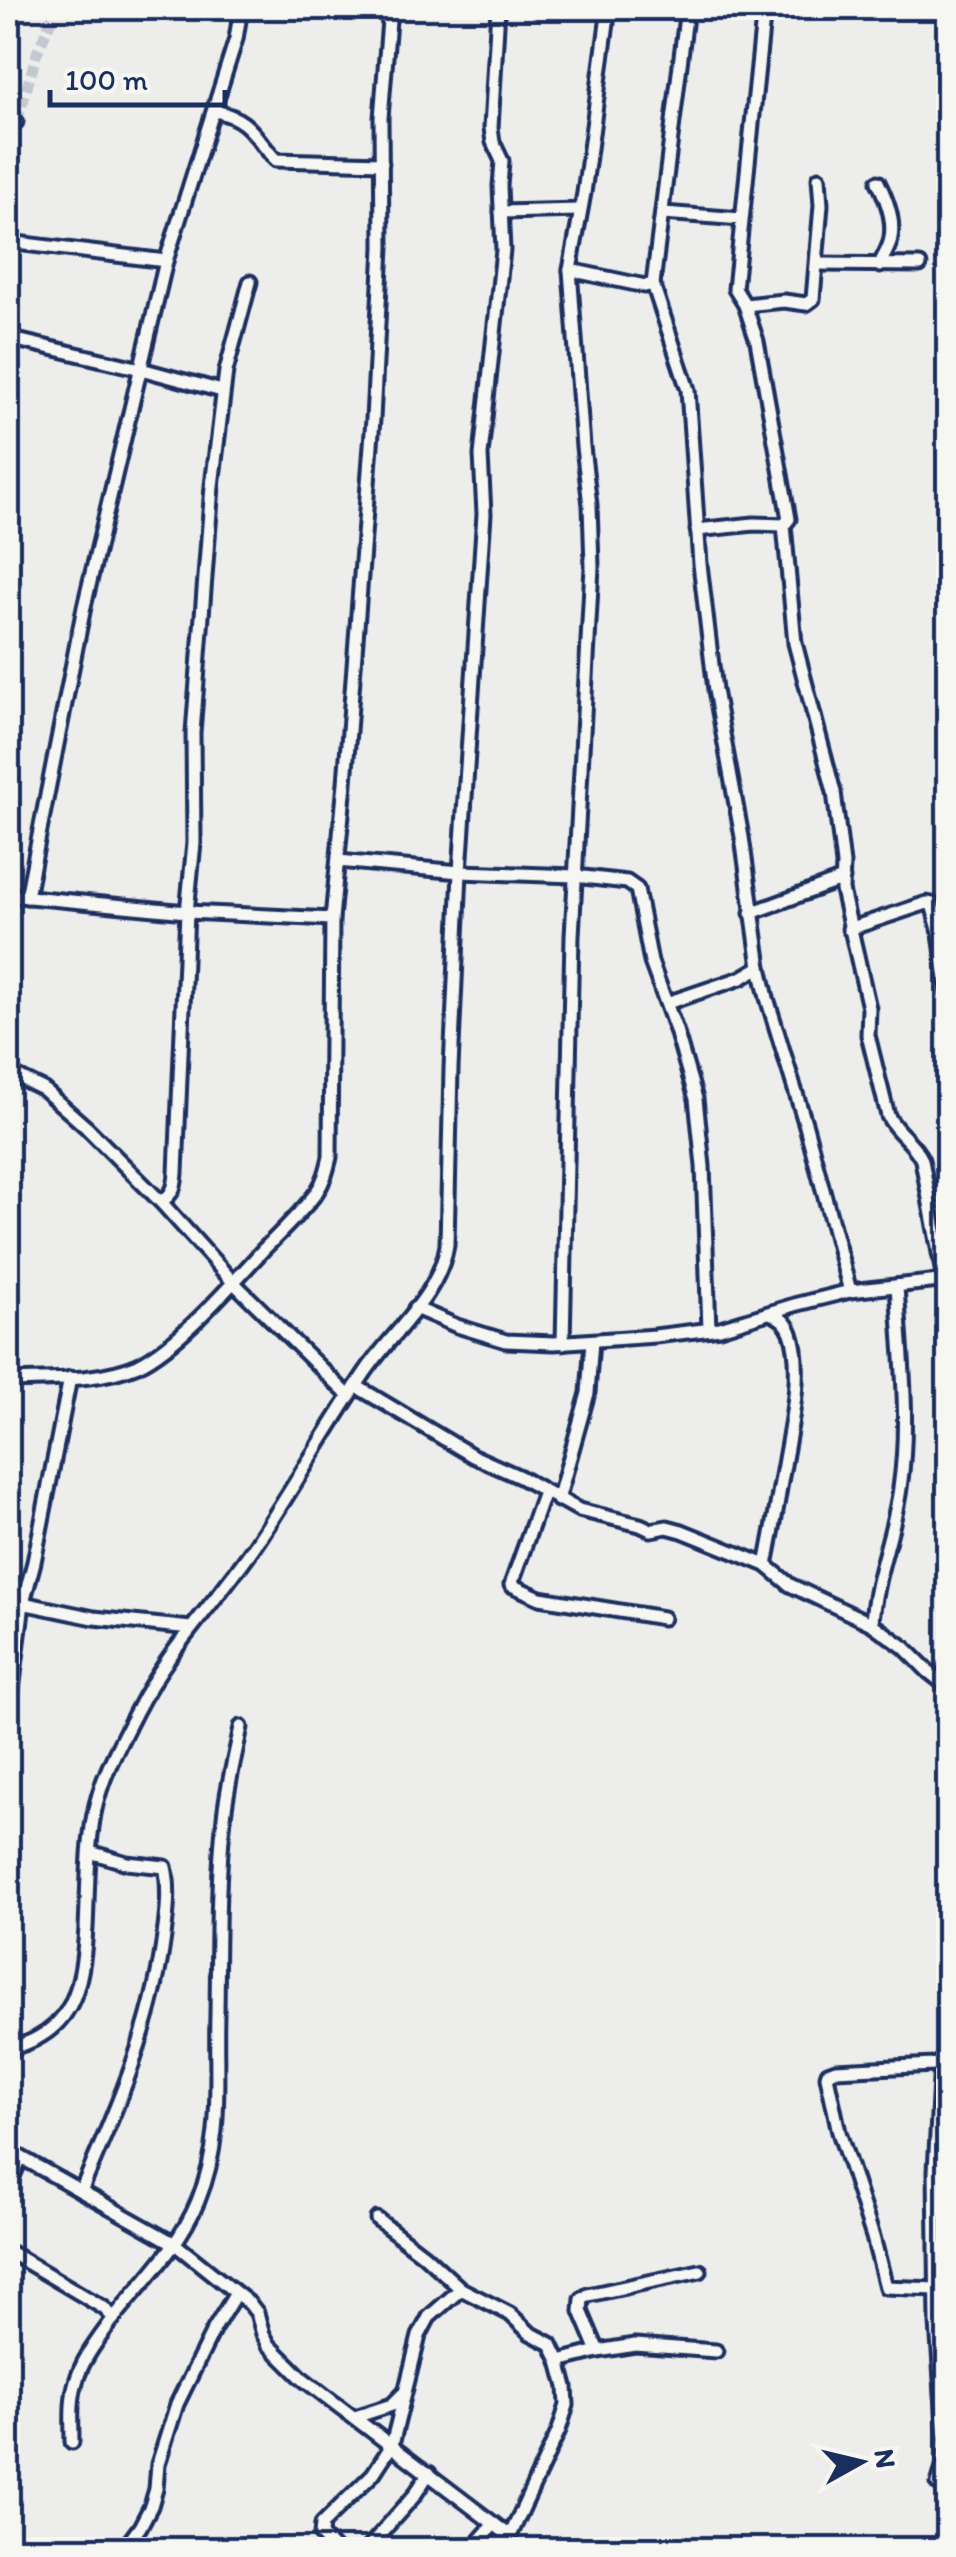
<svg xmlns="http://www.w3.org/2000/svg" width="956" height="2557" font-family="Itim,sans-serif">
<rect width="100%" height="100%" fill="#edeeec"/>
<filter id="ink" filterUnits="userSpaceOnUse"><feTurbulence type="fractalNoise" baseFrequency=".01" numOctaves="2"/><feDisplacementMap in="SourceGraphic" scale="20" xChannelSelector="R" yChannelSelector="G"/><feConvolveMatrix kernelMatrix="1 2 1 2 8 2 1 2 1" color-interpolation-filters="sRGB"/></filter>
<g filter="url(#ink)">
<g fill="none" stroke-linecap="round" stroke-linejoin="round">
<polyline stroke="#c3c8d0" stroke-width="11" stroke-dasharray="11 5.5" stroke-linecap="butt" points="8,153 37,53 56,8"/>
<g stroke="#1b2f5e" stroke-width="19">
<g id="minor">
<path d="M215 111C251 119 254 137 276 160L382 163"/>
<polyline points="8,121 16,122"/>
<path d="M878 182C888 202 898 228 887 250 885 255 881 260 880 266"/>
<polyline points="501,212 580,210"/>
<polyline points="663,213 741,219"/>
<polyline points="8,242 166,261"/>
<polyline points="818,264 920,265"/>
<polyline points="570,270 645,286 653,284 687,8"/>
<polyline points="653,284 688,390 700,564 715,690 742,837 760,967 767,998 806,1126 850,1291"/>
<polyline points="745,305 784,301 806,304 813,299 821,205 819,178"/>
<polyline points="8,338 141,369 222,391"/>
<path d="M784 525 795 643 834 792 843 864 842 890 869 1008 868 1035 888 1116C897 1134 914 1142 922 1160L944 1280"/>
<polyline points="697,530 754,524 784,525 789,519 757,341 745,305 735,289 764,8"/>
<polyline points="338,861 460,872 575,876 627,882 637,889 651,962 676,1030 696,1099 703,1166 709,1329"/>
<polyline points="8,895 187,912 332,919"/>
<polyline points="27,897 84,607 166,261 236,39 241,8"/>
<polyline points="751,913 843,879"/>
<polyline points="849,929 927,903 932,904 940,933 948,995"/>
<polyline points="667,1003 741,978 760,967"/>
<polyline points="8,1072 43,1089 86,1127 161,1202 233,1282 349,1396"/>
<path d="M161 1202C173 1194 175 1187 176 1173L187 912 194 843 193 733 212 486 226 371 250 282"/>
<polyline points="415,1308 457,1326 506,1341 554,1343 655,1336 720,1328 794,1305 850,1291 948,1280"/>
<polyline points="563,1343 572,936 592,567 590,505 583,447 570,270 584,193 609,8"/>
<path d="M8 1381C50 1379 98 1382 138 1365 178 1346 232 1284 263 1250 281 1232 301 1213 316 1193 324 1182 327 1170 330 1157L332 919 345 783 373 419 382 247 381 118 390 8"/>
<polyline points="356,1386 473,1456 520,1477 579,1510 640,1525 651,1530 667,1527 682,1531 766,1565 790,1585 872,1624 904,1647 929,1672 948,1687"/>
<polyline points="544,1492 511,1585 540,1598 663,1618"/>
<polyline points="558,1500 588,1393 592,1341"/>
<path d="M766 1565C773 1532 778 1498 784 1465 790 1429 804 1369 791 1333 787 1322 780 1317 770 1313"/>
<polyline points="8,1600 94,1618 191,1628"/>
<path d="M872 1624C874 1578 894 1534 900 1488 910 1421 901 1353 897 1286"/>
<polyline points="8,1722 23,1603 34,1562 70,1378"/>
<path d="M8 2049C74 2033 82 1988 86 1928 88 1890 87 1852 94 1814 101 1777 120 1743 137 1710 168 1649 218 1600 256 1544 294 1487 328 1427 366 1371 394 1330 439 1296 447 1245L451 1068 460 872 484 514 481 455 503 250 500 186 502 161 493 142 491 128 498 8"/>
<polyline points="941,2061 935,2171 937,2323 945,2438 944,2464 938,2484 948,2488"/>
<polyline points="8,2150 175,2244 250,2304 257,2313 263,2334 269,2345 303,2379 510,2536 559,2430 567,2405 566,2387 559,2361 551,2344 530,2333 510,2314 461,2289 424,2255 377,2219"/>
<polyline points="8,2188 21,2158"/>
<path d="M81 2191C117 2108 153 2026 164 1936 167 1914 170 1888 165 1867L127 1863 90 1852"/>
<polyline points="8,2251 104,2308 114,2318"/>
<polyline points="936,2289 886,2287 873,2237 839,2132 827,2076 828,2073 836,2070 934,2065 941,2061 948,2048"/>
<polyline points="598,2351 581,2311 582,2299 588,2295 700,2271"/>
<polyline points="559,2361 598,2351 635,2345 716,2351"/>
<polyline points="355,2417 392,2405 403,2394"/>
<path d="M72 2442C72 2423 70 2401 76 2382 82 2360 97 2341 110 2323 141 2283 179 2248 198 2201 224 2138 215 2079 217 2014 218 1948 217 1882 224 1817 227 1787 235 1757 241 1727"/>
<polyline points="123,2550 140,2527 151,2506 156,2489 158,2464 177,2404 214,2329 236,2293"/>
<polyline points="335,2550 321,2535 322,2524 373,2474 392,2445 419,2336 429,2317 461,2289"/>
<polyline points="366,2550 414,2496 429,2473"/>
<polyline points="471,2550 494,2524"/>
</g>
</g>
<use href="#minor" stroke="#f6f6f2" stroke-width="11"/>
</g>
</g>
<rect width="956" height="2557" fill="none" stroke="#f6f6f2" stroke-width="40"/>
<rect x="20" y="20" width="916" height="2517" fill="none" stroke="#1b2f5e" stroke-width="4" filter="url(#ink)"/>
<g transform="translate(861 2462) rotate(82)" stroke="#f6f6f2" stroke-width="8" paint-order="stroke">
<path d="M0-8L18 38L0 25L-18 38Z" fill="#1b2f5e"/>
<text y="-15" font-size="28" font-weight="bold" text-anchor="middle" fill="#1b2f5e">N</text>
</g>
<path d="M50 90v15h175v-15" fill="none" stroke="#1b2f5e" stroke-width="5"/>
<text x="65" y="90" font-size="30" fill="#1b2f5e" stroke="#f6f6f2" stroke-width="8" paint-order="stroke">100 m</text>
</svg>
